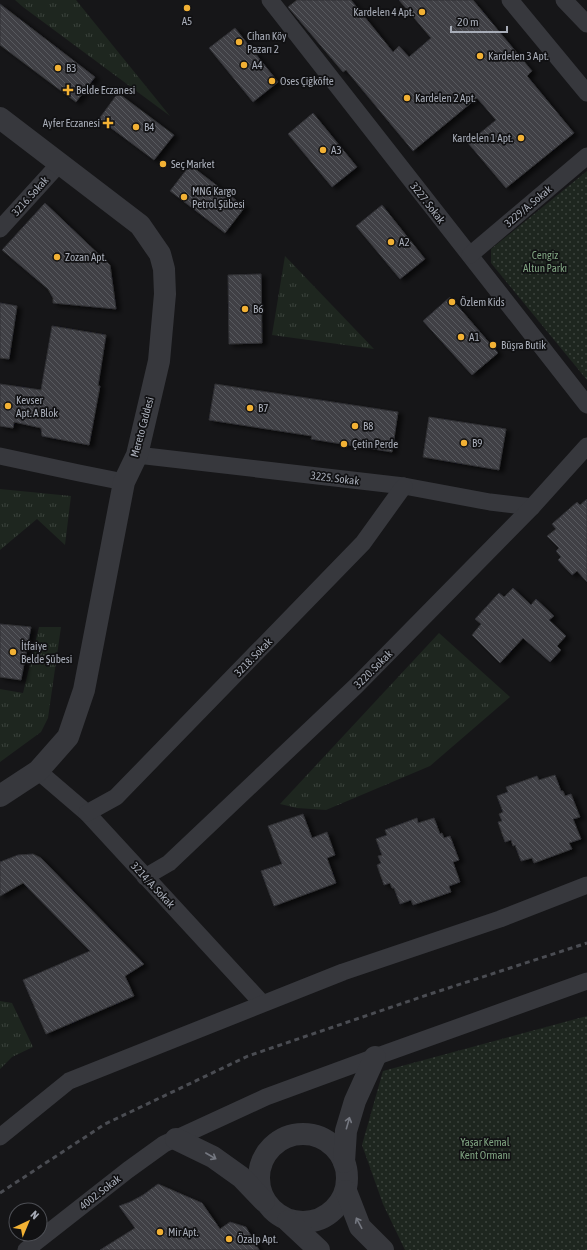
<svg xmlns="http://www.w3.org/2000/svg" width="587" height="1250" font-family="'Asap Condensed',sans-serif">
<defs>
<pattern id="grass-tufts" width="24" height="20" patternUnits="userSpaceOnUse"><rect width="24" height="20" fill="#1e261f"/><path d="M3 7l-1-3M5 7V3M7 7l1-3M15 17l-1-3M17 17v-4M19 17l1-3" fill="none" stroke="#3c433d"/></pattern>
<pattern id="park-dots" width="8" height="8" patternUnits="userSpaceOnUse"><rect width="8" height="8" fill="#1e261f"/><path d="M2 2h.1M6 6h.1" fill="none" stroke="#3c433d" stroke-width="1.8" stroke-linecap="round"/></pattern>
<pattern id="building-back-hatch" width="6" height="6" patternUnits="userSpaceOnUse"><rect width="6" height="6" fill="#404145"/><path d="M-1 5l2 2M0 0l6 6M5-1l2 2" fill="none" stroke="#595a5e"/></pattern>
<filter id="shadow"><feDropShadow dx="4.5" dy="2.5" stdDeviation="2" flood-color="#0009"/></filter>
</defs>
<rect width="100%" height="100%" fill="#161618"/>
<g fill="url(#grass-tufts)">
<polygon points="15,0 76,0 170,116 23,7"/>
<polygon points="285,256 374,349 272,335"/>
<polygon points="0,489 71,496 65,545 37,519 0,550"/>
<polygon points="39,627 61,627 48,718 41,732 0,762 0,689 23,693"/>
<polygon points="439,633 510,697 430,766 326,810 297,808 280,804"/>
<polygon points="0,1001 12,1003 33,1047 12,1057 0,1069"/>
</g>
<g fill="url(#park-dots)">
<polygon points="587,171 587,380 491,263 491,249"/>
<polygon points="587,1016 587,1250 405,1250 383,1204 362,1145 383,1071"/>
</g>
<g fill="url(#building-back-hatch)" stroke="#303034" filter="url(#shadow)">
<polygon points="297,0 351,0 393,52 399,46 409,57 431,38 399,0 473,0 532,71 527,76 574,133 506,188 468,143 496,120 477,98 413,151 346,70 343,72 288,7"/>
<polygon points="0,4 95,77 76,102 0,45"/>
<polygon points="235,28 278,82 253,102 209,48"/>
<polygon points="118,93 174,135 154,160 99,119"/>
<polygon points="313,113 357,167 332,187 288,134"/>
<polygon points="190,165 245,207 225,233 170,191"/>
<polygon points="45,203 110,265 116,309 53,303 53,298 48,289 2,250"/>
<polygon points="382,205 425,259 400,279 356,226"/>
<polygon points="261,274 262,343 229,344 228,275"/>
<polygon points="450,297 498,353 472,375 423,321"/>
<polygon points="0,303 17,306 9,359 0,358"/>
<polygon points="52,326 106,335 98,386 100,386 89,445 42,436 41,428 14,422 13,428 0,426 0,384 41,390"/>
<polygon points="215,384 398,412 392,452 311,439 312,436 209,420"/>
<polygon points="429,417 506,429 499,470 423,457"/>
<polygon points="587,499 587,582 577,571 572,575 558,560 561,557 556,551 559,548 547,536 556,529 552,524 577,502 580,505"/>
<polygon points="513,588 531,605 536,599 554,616 549,620 566,636 557,646 561,650 550,662 523,638 500,663 472,635 481,624 475,619 499,593 504,597"/>
<polygon points="0,624 31,627 21,680 0,677"/>
<polygon points="555,775 561,791 563,791 565,796 571,794 580,817 573,819 581,839 569,843 572,849 534,863 532,858 521,861 515,845 513,846 511,840 505,842 498,822 502,821 499,814 503,812 497,796 508,792 506,787 537,776 539,780"/>
<polygon points="303,814 312,838 327,832 335,855 327,858 336,883 274,906 261,871 282,864 268,826"/>
<polygon points="417,818 418,823 434,818 440,834 442,833 444,838 450,836 459,860 453,862 460,882 449,886 451,892 413,905 411,900 400,904 394,888 392,888 390,883 384,885 377,865 381,863 378,856 382,855 376,839 387,835 385,830"/>
<polygon points="33,854 41,858 144,964 125,976 134,996 46,1034 23,980 90,951 23,883 0,896 0,862 18,855"/>
<polygon points="158,1184 202,1203 220,1229 230,1222 246,1227 259,1250 100,1250 135,1228 119,1206 130,1202 143,1195"/>
</g>
<g fill="none" stroke-linecap="round" stroke-linejoin="round">
<g stroke="#37383d" stroke-width="17">
<polyline points="270,0 587,405"/>
<polyline points="510,0 587,93"/>
<polyline points="564,0 587,24"/>
<polyline points="0,229 60,163"/>
<polyline points="470,255 587,156"/>
<polyline points="137,455 404,486 490,502 532,507"/>
<polyline points="0,456 79,473 124,482"/>
<polyline points="38,771 87,813 262,1003"/>
<polyline points="87,813 116,797 363,543 404,486"/>
<polyline points="145,877 169,863 356,686 532,507 587,446"/>
<polyline points="0,1137 69,1081 343,972 500,919 587,885"/>
<polyline points="26,1250 128,1170 164,1144 266,1097 375,1057 587,981"/>
</g>
<g stroke="#37383d" stroke-width="22">
<polyline points="0,118 140,225 160,254 164,269 165,294 159,361 137,455 124,482 84,690 68,737 38,771 0,796"/>
<circle cx="303" cy="1178" r="44"/>
<polyline points="176,1139 213,1157 241,1177 264,1201"/>
<polyline points="344,1162 346,1131 355,1101 375,1057"/>
<polyline points="346,1191 360,1227 383,1250"/>
<polyline points="288,1221 319,1250"/>
</g>
<polyline stroke="#4a4c52" stroke-width="3" stroke-dasharray="5 4" stroke-linecap="butt" points="0,1193 105,1124 248,1056 427,995 587,943"/>
</g>
<defs><path id="oneway-shaft" d="M-6 0H5M1.5-3L5.5 0L1.5 3" fill="none" stroke-width="1.6" stroke-linecap="round" stroke-linejoin="round"/></defs>
<g stroke="#757881">
<use href="#oneway-shaft" transform="translate(348 1123) rotate(-74)"/>
<use href="#oneway-shaft" transform="translate(211 1156) rotate(30)"/>
<use href="#oneway-shaft" transform="translate(359 1223) rotate(-118)"/>
</g>
<g fill="#f2b134" stroke="#111113" stroke-width="1.5">
<circle cx="187" cy="8" r="4"/>
<circle cx="422" cy="12" r="4"/>
<circle cx="239" cy="42" r="4"/>
<circle cx="480" cy="56" r="4"/>
<circle cx="244" cy="65" r="4"/>
<circle cx="58" cy="68" r="4"/>
<circle cx="272" cy="81" r="4"/>
<path d="M66 84h4v4h4v4h-4v4h-4v-4h-4v-4h4z"/>
<circle cx="407" cy="98" r="4"/>
<path d="M106 117h4v4h4v4h-4v4h-4v-4h-4v-4h4z"/>
<circle cx="136" cy="127" r="4"/>
<circle cx="521" cy="138" r="4"/>
<circle cx="323" cy="150" r="4"/>
<circle cx="163" cy="164" r="4"/>
<circle cx="184" cy="197" r="4"/>
<circle cx="391" cy="242" r="4"/>
<circle cx="57" cy="257" r="4"/>
<circle cx="452" cy="302" r="4"/>
<circle cx="245" cy="309" r="4"/>
<circle cx="461" cy="337" r="4"/>
<circle cx="493" cy="345" r="4"/>
<circle cx="8" cy="406" r="4"/>
<circle cx="250" cy="408" r="4"/>
<circle cx="355" cy="426" r="4"/>
<circle cx="464" cy="443" r="4"/>
<circle cx="344" cy="444" r="4"/>
<circle cx="13" cy="652" r="4"/>
<circle cx="160" cy="1232" r="4"/>
<circle cx="229" cy="1239" r="4"/>
</g>
<g text-anchor="middle" stroke-width="3.5" stroke-linejoin="round" paint-order="stroke">
<g font-size="11" fill="#a8adb8" stroke="#111113" text-anchor="start">
<text x="414" y="16" text-anchor="end">Kardelen 4 Apt.</text>
<text x="187" y="25" text-anchor="middle">A5</text>
<text x="247" y="40">Cihan Köy<tspan x="247" dy="13">Pazarı 2</tspan></text>
<text x="488" y="60">Kardelen 3 Apt.</text>
<text x="252" y="69">A4</text>
<text x="66" y="72">B3</text>
<text x="280" y="85">Oses Çiğköfte</text>
<text x="76" y="94">Belde Eczanesi</text>
<text x="415" y="102">Kardelen 2 Apt.</text>
<text x="100" y="127" text-anchor="end">Ayfer Eczanesi</text>
<text x="144" y="131">B4</text>
<text x="513" y="142" text-anchor="end">Kardelen 1 Apt.</text>
<text x="331" y="154">A3</text>
<text x="171" y="168">Seç Market</text>
<text x="192" y="195">MNG Kargo<tspan x="192" dy="13">Petrol Şübesi</tspan></text>
<text x="399" y="246">A2</text>
<text x="65" y="261">Zozan Apt.</text>
<text x="460" y="306">Özlem Kids</text>
<text x="253" y="313">B6</text>
<text x="469" y="341">A1</text>
<text x="501" y="349">Büşra Butik</text>
<text x="16" y="404">Kevser<tspan x="16" dy="13">Apt. A Blok</tspan></text>
<text x="258" y="412">B7</text>
<text x="363" y="430">B8</text>
<text x="472" y="447">B9</text>
<text x="352" y="448">Çetin Perde</text>
<text x="21" y="650">İtfaiye<tspan x="21" dy="13">Belde Şübesi</tspan></text>
<text x="168" y="1236">Mir Apt.</text>
<text x="237" y="1243">Özalp Apt.</text>
</g>
<g font-size="11" fill="#a8adb8" stroke="#111113">
<text transform="translate(30 196) rotate(-48)" y="4">3216. Sokak</text>
<text transform="translate(428 203) rotate(52)" y="4">3227. Sokak</text>
<text transform="translate(528 206) rotate(-40)" y="4">3229/A. Sokak</text>
<text transform="translate(142 427) rotate(-75)" y="4">Mereto Caddesi</text>
<text transform="translate(335 478) rotate(7)" y="4">3225. Sokak</text>
<text transform="translate(253 657) rotate(-46)" y="4">3218. Sokak</text>
<text transform="translate(373 669) rotate(-45)" y="4">3220. Sokak</text>
<text transform="translate(153 885) rotate(47)" y="4">3214/A. Sokak</text>
<text transform="translate(100 1192) rotate(-38)" y="4">4002. Sokak</text>
</g>
<g font-size="11" fill="#7fa381" stroke="#111113">
<text x="545" y="259">Cengiz<tspan x="545" dy="13">Altun Parkı</tspan></text>
<text x="485" y="1146">Yaşar Kemal<tspan x="485" dy="13">Kent Ormanı</tspan></text>
</g>
</g>
<g transform="translate(28 1222) rotate(44)"><circle r="19" fill="#111113" stroke="#4d4f55"/>
<path d="M0-3L7 15L0 10L-7 15Z" fill="#f2b134"/>
<text y="-6" font-size="11" font-weight="bold" text-anchor="middle" fill="#a8adb8">N</text>
</g>
<path d="M451 26v6h56v-6" fill="none" stroke="#a8adb8" stroke-width="2"/>
<text x="457" y="26" font-size="12" fill="#a8adb8" stroke="#111113" stroke-width="3" paint-order="stroke">20 m</text>
</svg>
